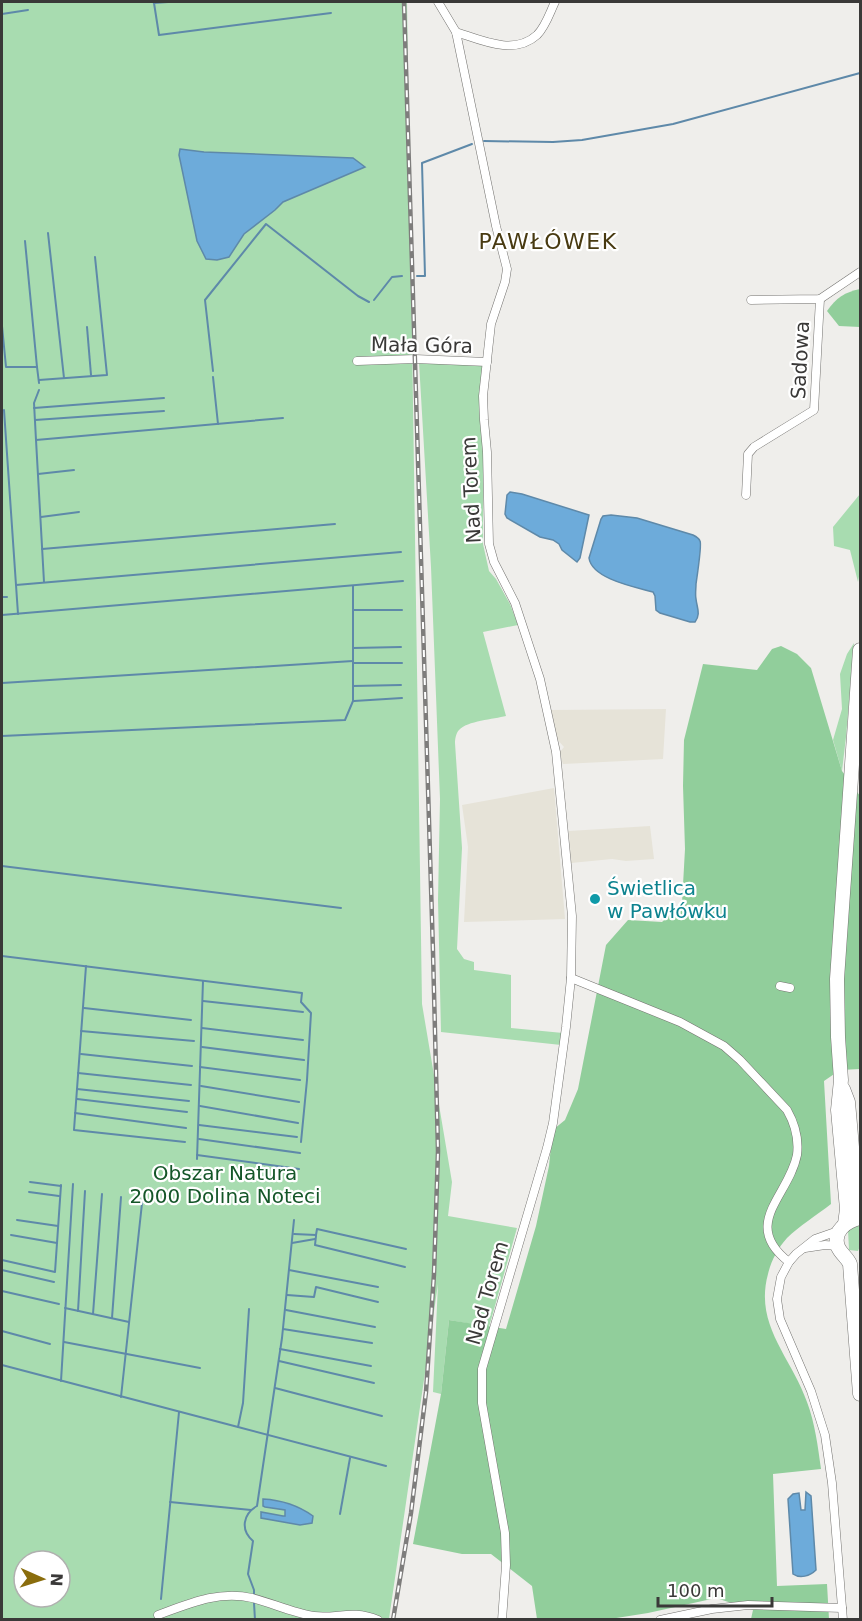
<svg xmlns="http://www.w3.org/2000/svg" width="862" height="1621" font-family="'DejaVu Sans',sans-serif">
<rect width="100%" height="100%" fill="#efeeeb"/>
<g fill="#e6e3d8">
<polygon points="666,709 663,759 563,764 559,753 564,747 557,739 551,710"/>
<polygon points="554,788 565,919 464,922 468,847 462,805"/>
<polygon points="650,826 654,859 626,861 612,859 571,863 569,831"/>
</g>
<g fill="#a8dcb0" fill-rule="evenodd">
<path d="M2 2H407L422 1004 452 1182 448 1216 517 1228 489 1327 449 1320 441 1394 433 1392 438 1284 389 1619H2ZM24 1561H60V1597H24Z"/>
<path d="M419 362 484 366 483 544 489 571 496 579 510 604 518 625 483 632 506 716C494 719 467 721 459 730 456 733 455 739 455 743L462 848 457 949 464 959 474 962V970L511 975V1028L563 1033 561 1045 441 1032 438 900 440 799 431 567Z"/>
<polygon points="860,494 860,571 858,582 850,550 834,546 833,527"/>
<polygon points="854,643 846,737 842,771 833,740 842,709 840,674 847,654"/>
<polygon points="859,1225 860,1246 858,1251 849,1250 848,1230 850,1227"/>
</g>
<g fill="#91ce9b">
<path d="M860 289V327L839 326 827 311C836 298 845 292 860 289Z"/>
<path d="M781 646 797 654 811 668 842 771 860 796V1069L840 1070 824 1081 831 1204C818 1214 798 1227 787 1238 778 1248 771 1261 768 1274 754 1325 791 1357 807 1402 815 1423 818 1447 821 1469L773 1474 777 1586 827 1584 829 1619H751L753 1610 716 1598 648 1613 610 1619H537L532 1586 491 1554H462L413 1544 441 1394 449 1320 506 1329 536 1226 549 1166 551 1146 554 1129 565 1120 578 1089 606 945 628 920 662 922 682 903 685 849 683 786 684 740 703 664 757 670 772 649Z"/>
</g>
<g fill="#6dabda" stroke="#5e89a9" stroke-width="1.5">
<polygon points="180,149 204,152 353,158 365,167 283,202 275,210 244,234 229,257 217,260 206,259 197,241 179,155"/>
<polygon points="510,492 522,494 589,515 580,558 577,562 562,550 559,544 553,540 540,537 507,518 505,514 507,495"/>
<path d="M611 515 637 518 693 535C695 536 699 538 700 541 702 544 697 577 696 584 696 589 695 594 696 599 697 608 701 614 695 622H690L660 613 656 610 655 596 653 592C635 587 592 579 589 558L601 519 603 516Z"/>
<path d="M806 1492 811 1496 816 1570C810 1576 800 1579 793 1574L788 1499 793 1494 799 1493 801 1510H805Z"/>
<path d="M263 1499C281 1500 299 1506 313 1516L312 1523 300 1525 261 1518V1512L283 1516H285V1510L265 1507 263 1506Z"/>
</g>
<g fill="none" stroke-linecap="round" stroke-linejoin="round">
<g stroke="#5e89a9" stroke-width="2">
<polyline points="153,2 154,3 168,2"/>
<polyline points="154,3 159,35 331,13"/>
<polyline points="2,14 28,10"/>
<polyline points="484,141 553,142 582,140 673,124 860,73"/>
<polyline points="48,233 64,378"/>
<polyline points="25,241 37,367"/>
<polyline points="417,276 425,276 422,163 472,144"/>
<polyline points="374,300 392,277 402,276"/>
<polyline points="2,326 6,367 37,367 39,383"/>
<polyline points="87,327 91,375"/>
<polyline points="213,371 205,300 266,224 358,296 369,302"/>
<polyline points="213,377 218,424"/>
<polyline points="39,380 107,375 95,257"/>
<polyline points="34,408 164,398"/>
<polyline points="4,410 16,585"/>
<polyline points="35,420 164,411"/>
<polyline points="36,440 34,403 39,390"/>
<polyline points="38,474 74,470"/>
<polyline points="41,517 79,512"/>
<polyline points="42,549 335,524"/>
<polyline points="44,582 36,440 283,418"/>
<polyline points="2,597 7,597"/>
<polyline points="354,610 402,610"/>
<polyline points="18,614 16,585 401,552"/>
<polyline points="2,615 403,581"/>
<polyline points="353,648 401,647"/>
<polyline points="354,663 402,663"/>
<polyline points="2,683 353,661"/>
<polyline points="353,686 401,685"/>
<polyline points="354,701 402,698"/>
<polyline points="2,736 345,720 353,701 353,586"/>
<polyline points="2,866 341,908"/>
<polyline points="2,956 302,993 301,1002 311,1013 307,1080 301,1142"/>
<polyline points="86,966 74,1130 185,1142"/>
<polyline points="203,1001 303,1012"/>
<polyline points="84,1008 191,1020"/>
<polyline points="202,1028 303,1040"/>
<polyline points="81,1031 194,1041"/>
<polyline points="202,1047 304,1060"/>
<polyline points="81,1054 192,1066"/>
<polyline points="200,1067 300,1080"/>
<polyline points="78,1073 191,1085"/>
<polyline points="201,1086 299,1102"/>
<polyline points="77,1089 189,1101"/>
<polyline points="77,1099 187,1112"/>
<polyline points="200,1106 298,1123"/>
<polyline points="75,1113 186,1128"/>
<polyline points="199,1125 297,1137"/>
<polyline points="199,1139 300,1153"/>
<polyline points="197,1155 299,1169"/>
<polyline points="197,1159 203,981"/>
<polyline points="30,1182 61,1186"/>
<polyline points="29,1192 59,1196"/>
<polyline points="17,1220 58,1226"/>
<polyline points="294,1234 316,1235 317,1229 406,1249"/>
<polyline points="11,1235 57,1243"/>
<polyline points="316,1236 315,1245 405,1267"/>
<polyline points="292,1243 315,1239"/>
<polyline points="2,1260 55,1272 61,1185"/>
<polyline points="2,1270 54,1282"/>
<polyline points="289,1270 378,1287"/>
<polyline points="2,1291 59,1304"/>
<polyline points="287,1295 314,1297 316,1287 378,1302"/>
<polyline points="65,1308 129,1322"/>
<polyline points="249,1309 243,1403 238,1427 386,1466"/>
<polyline points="286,1310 375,1327"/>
<polyline points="78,1311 85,1191"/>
<polyline points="93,1314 102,1194"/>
<polyline points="112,1318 121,1197"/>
<polyline points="283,1329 372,1343"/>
<polyline points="2,1331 50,1344"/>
<polyline points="64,1342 200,1368"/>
<polyline points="280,1349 371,1366"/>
<polyline points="279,1361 374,1383"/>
<polyline points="2,1365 238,1427"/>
<polyline points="61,1381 73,1184"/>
<polyline points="275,1388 382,1416"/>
<polyline points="121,1397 143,1194"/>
<polyline points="170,1502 251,1510"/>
<polyline points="340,1514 350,1458"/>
<path d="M254 1596V1590L248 1574 253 1541C240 1530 243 1514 257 1506L282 1338 294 1220"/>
<polyline points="161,1599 179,1412"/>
<polyline points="254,1603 255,1620"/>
</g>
<g stroke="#747370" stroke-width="9">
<g id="street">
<polyline points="438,2 456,32 496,226 507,269 505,282 491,324 483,396 484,420 487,452 489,544 494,562 515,603 540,679 556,752 572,916 571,978 566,1027 553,1123 547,1148 482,1369 482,1403 505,1533 506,1565 502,1620"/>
<path d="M456 32C481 40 514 56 537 35 546 26 550 12 555 2"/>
<polyline points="751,300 820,299 860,272"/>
<polyline points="357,361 415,359 487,362"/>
<polyline points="746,495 748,454 754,447 814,410 820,299"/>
<path d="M571 978 680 1022 724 1046 740 1060 787 1110C795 1124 799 1139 797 1155 789 1196 740 1224 789 1262"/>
<polyline points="780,986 790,988"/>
<polyline points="838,1231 815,1239 796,1254 789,1262 781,1277 777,1299 780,1319 811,1391 825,1435 832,1483 843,1620"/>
<polyline points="805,1248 825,1245 838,1246"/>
<path d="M158 1615C188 1604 219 1590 252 1598 272 1603 293 1613 314 1616 338 1619 351 1609 378 1620"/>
<polyline points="660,1620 712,1609 748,1605 842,1608"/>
</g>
</g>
<g stroke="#747370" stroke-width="15">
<g id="highway">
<polyline points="843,1089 848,1102 856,1192 858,1211 860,1217"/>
<path d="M860 1218C847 1221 832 1231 838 1247 841 1254 847 1257 850 1264L860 1394"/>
<polyline points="845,1224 847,1209 838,1110 841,1080 838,1037 837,979 860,650"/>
</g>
</g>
<use href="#street" stroke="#fff" stroke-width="8"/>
<use href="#highway" stroke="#fff" stroke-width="14"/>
<g stroke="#7e7d7c" stroke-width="4.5">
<polyline id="rail" points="393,1620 411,1513 426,1392 434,1274 438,1151 433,952 404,2"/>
</g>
<use href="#rail" stroke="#fff" stroke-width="2" stroke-dasharray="7" stroke-linecap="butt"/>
</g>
<circle fill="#0f9aa8" stroke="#fff" stroke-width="2" cx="595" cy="899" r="6"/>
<g text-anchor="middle" stroke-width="4.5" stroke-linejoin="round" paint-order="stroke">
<g font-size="20" fill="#3a3938" stroke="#fff">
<text transform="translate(422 345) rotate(1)" y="7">Mała Góra</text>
<text transform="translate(800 360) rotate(-87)" y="7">Sadowa</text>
<text transform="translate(471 490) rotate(-93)" y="7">Nad Torem</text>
<text transform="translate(487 1293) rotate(-74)" y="7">Nad Torem</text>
</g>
<g font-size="20" fill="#0d838f" stroke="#fff" text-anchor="start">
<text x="607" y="895">Świetlica<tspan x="607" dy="23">w Pawłówku</tspan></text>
</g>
<g font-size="20" fill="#145628" stroke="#fff">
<text x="225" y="1180">Obszar Natura<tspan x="225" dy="23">2000 Dolina Noteci</tspan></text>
</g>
<g font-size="22" letter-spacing="1.5" fill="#483a11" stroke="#fff">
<text x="548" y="249">PAWŁÓWEK</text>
</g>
</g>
<rect width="862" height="1621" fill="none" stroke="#3a3938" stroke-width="6"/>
<g transform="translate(42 1579) rotate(93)"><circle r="28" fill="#ffffff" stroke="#b0b0af" stroke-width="1.5"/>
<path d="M0-4.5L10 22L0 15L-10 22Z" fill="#8a6d0d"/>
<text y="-9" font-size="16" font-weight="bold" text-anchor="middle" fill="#3a3938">N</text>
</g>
<path d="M658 1597v9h114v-9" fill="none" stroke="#3a3938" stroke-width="3"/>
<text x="667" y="1597" font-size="18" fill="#3a3938" stroke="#ffffff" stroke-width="4.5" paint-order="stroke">100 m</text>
</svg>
